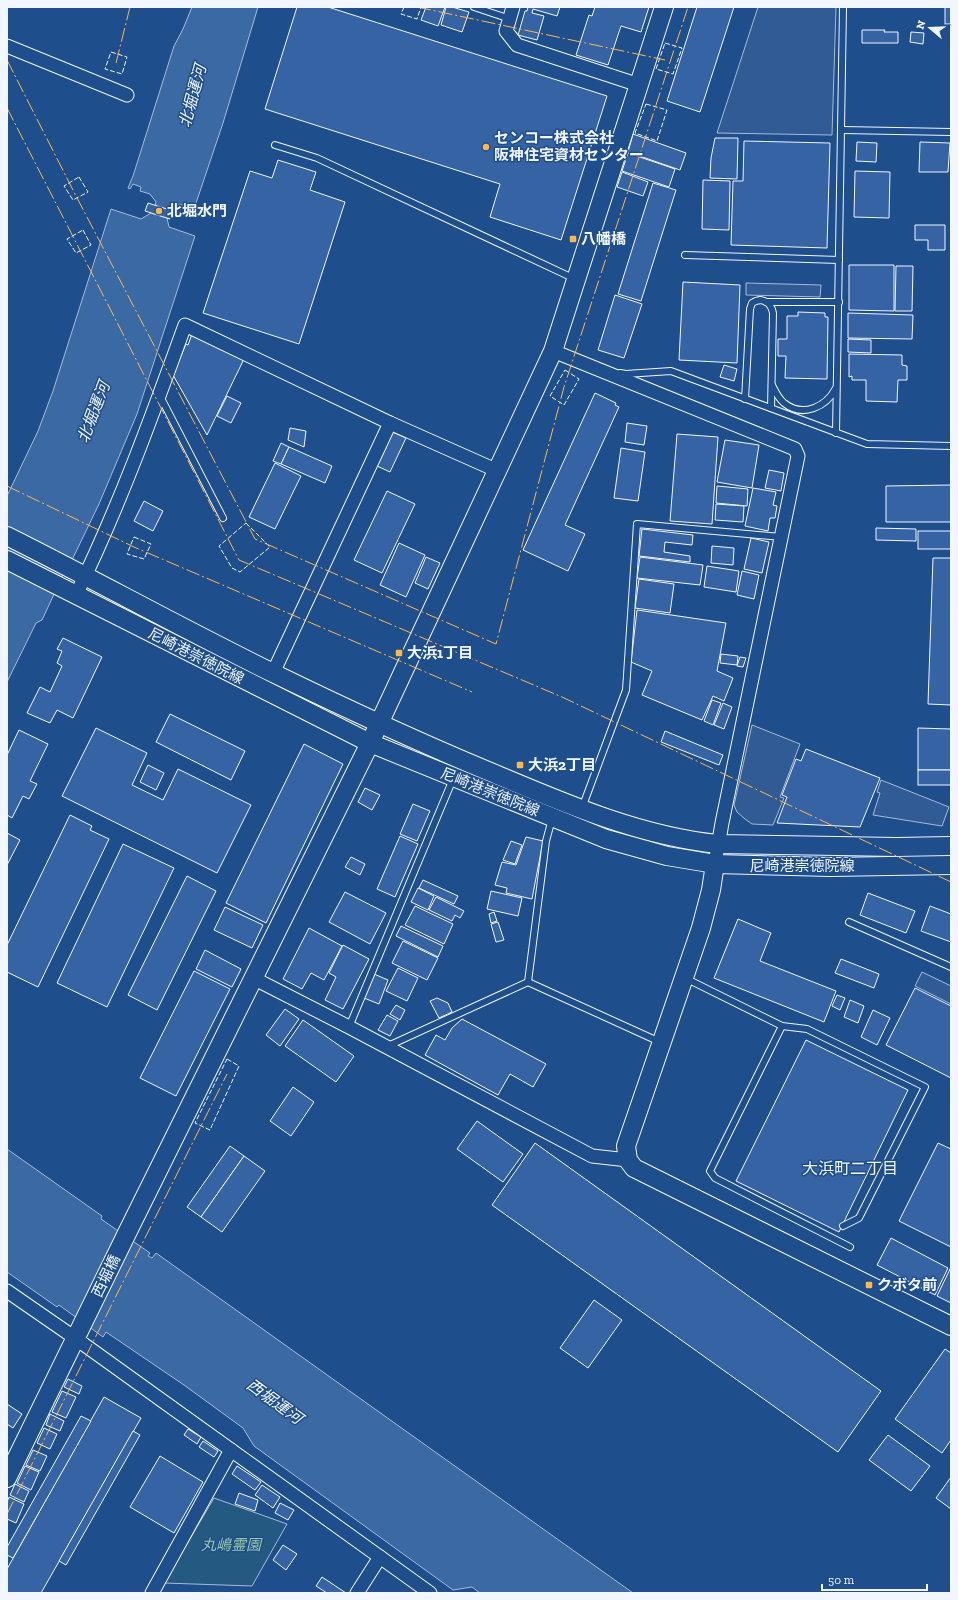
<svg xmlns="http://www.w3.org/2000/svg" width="958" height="1600" font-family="'Zilla Slab','Noto Sans JP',serif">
<rect width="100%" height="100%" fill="#1f4e8c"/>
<polygon fill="#245a82" stroke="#a8bbd7" points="214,1498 287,1524 252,1586 164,1583"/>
<g fill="#305b95" stroke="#a8bbd7">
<polygon points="758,7 836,7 832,135 717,133"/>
<polygon points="746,283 821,285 820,297 746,295"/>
<polygon points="752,725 800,744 780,797 784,798 773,825 752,824 745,819 737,812 734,805"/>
<polygon points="881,780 949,807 942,826 873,815 880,793 877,792"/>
<polygon points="922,972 951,986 951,1004 915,986"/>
</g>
<g fill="#3b69a3" stroke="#a8bbd7">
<polygon points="192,7 258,7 223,123 194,209 179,204 169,210 155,206 156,202 150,194 140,191 141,187 133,184 130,189 128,188 133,176 174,46 183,29"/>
<polygon points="111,209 141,219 151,213 167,218 169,227 195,236 137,414 99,504 71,562 69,562 42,620 36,623 7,682 7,496 38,431 53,391"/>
<polygon points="7,1149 102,1216 101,1219 150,1253 148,1256 152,1258 156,1253 633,1593 480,1593 472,1587 453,1590 254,1446 243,1428 184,1385 106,1332 103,1337 59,1305 57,1307 7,1272"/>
</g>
<g fill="#3563a3" stroke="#f2f6ff">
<polygon points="297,7 328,7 607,96 561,240 490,217 500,184 265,109"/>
<polygon points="426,7 445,7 438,26 421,20"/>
<polygon points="446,7 452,7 469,12 462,32 441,25"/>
<polygon points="528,7 560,7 557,16 533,9 532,13 544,16 537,40 518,35 525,11 527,11"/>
<polygon points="595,7 649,7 641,32 621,26 608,65 576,55 589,15 592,16"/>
<polygon points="697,7 734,7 700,112 667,101"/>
<rect x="945" y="7" width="6" height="17"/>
<polygon points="862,30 885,30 884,32 898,32 898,43 862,43"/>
<polygon points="911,32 924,33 923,44 910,42"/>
<polygon points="633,134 686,153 680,170 628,152"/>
<polygon points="715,138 738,138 737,179 710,178 711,158"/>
<polygon points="744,141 830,143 827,248 731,245 733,181 743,181"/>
<polygon points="857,142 877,143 876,162 856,161"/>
<polygon points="920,142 950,143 948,172 919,172"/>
<polygon points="628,153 675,169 669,187 622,171"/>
<polygon points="278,160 316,172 310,190 345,202 299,344 203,313 250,171 272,178"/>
<polygon points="855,171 890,172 889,218 854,217"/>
<polygon points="622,172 648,182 643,196 617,187"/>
<polygon points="703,180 730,181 729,230 702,229"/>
<polygon points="653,183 676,190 641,301 618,294"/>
<polygon points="148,203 173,211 170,219 145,211"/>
<polygon points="915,225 945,225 945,250 928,250 928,240 915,240"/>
<polygon points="849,265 894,265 894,311 849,310"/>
<polygon points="896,266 913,266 912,311 895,311"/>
<polygon points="683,282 740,285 737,363 679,360"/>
<polygon points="615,295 642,304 624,358 598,350"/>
<polygon points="798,312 825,313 825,317 828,317 827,379 785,378 786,356 778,356 778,339 787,339 787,316 798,316"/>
<polygon points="848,313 913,315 912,339 848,338"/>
<polygon points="192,334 239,356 243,361 207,435 173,375 186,344 188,345"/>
<polygon points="848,339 871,340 871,353 848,352"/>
<polygon points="849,354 902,355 902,365 907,366 907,380 898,380 897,402 866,401 866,380 852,380 852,376 849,377"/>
<polygon points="724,365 737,369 734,381 720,377"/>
<polygon points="595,393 616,403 615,405 619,407 565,525 585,534 568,571 523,550"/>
<polygon points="227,396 241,403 231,423 217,416"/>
<polygon points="627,423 647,426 644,445 625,442"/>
<polygon points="290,428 306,431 304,447 288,440"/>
<polygon points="392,432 406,438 390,472 377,466"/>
<polygon points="677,434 718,437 712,524 670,521"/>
<polygon points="725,440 759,445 752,488 717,482"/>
<polygon points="281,443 289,447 281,464 273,461"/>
<polygon points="289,447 332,466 325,483 281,464"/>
<polygon points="621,448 645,452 638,501 614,498"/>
<polygon points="275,463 301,476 275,529 249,517"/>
<polygon points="769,470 784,473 781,491 765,488"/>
<polygon points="951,485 951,522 886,522 886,486"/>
<polygon points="717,486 748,489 747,506 716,503"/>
<polygon points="753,488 776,492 773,505 777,506 775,518 770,518 768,531 745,526"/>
<polygon points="387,491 415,504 382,573 354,560"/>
<polygon points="144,501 163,511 153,531 134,521"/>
<polygon points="716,504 744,506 743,522 715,520"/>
<polygon points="876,528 916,529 916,541 876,540"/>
<polygon points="642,529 693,535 692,545 665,542 664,552 690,556 690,562 639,556"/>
<rect x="918" y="531" width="33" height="18"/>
<polygon points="751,538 769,542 762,573 744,569"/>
<polygon points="399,543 425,555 406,597 380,585"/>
<polygon points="712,546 734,548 733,565 711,563"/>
<polygon points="426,557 440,563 428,589 415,583"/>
<polygon points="640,557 703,565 700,585 637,578"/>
<polygon points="933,558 951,558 951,705 928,704"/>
<polygon points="707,566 739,571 736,592 704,587"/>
<polygon points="742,571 759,575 754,599 737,595"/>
<polygon points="639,579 674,584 670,613 635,608"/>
<polygon points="637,610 726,623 717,671 733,678 724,701 713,696 702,720 642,695 652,671 631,662"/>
<polygon points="63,638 102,657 73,718 57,710 50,723 27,713 40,687 50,692 62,666 57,663 62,651 57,649"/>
<polygon points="721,654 738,656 737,665 720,663"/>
<polygon points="740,657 746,658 743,667 737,666"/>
<polygon points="712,700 721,703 713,725 704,721"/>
<polygon points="723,703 732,707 724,729 714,725"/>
<polygon points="170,714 245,751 231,780 156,742"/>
<polygon points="96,728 147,753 132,785 163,800 178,769 251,805 217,873 62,796"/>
<polygon points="918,728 951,729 951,770 918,770"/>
<polygon points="19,730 48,744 30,781 37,784 29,799 23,796 12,818 7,815 7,755"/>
<polygon points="665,731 723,755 719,765 661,742"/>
<polygon points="304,744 343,764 266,923 226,903"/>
<polygon points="806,749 880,778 860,827 777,823 787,797 782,795 796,759 801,761"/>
<polygon points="148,765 164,773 156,790 140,782"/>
<rect x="918" y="770" width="33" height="15"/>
<polygon points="365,788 380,795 372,810 358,802"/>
<polygon points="413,804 430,811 417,841 400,834"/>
<polygon points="70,815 92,826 90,830 109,839 38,987 7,972 7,945"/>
<polygon points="7,833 20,840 7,865"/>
<polygon points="400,836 418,844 395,897 377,889"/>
<polygon points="526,837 543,841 532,899 506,893 507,888 495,885 502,862 516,865"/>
<polygon points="511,841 522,845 515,864 503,860"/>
<polygon points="123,844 174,868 107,1007 57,983"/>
<polygon points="351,857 365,864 360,875 345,867"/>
<polygon points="187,876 216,891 157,1010 128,995"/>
<polygon points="423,880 458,896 454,904 419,888"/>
<polygon points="418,888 434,896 428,910 411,902"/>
<polygon points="491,891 522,898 518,916 487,909"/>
<polygon points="345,892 386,913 370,944 329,922"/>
<polygon points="868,893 915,911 906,933 860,915"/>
<polygon points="436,897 464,911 460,918 455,915 452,921 429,910"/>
<polygon points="415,906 453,924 444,944 405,925"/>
<polygon points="930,906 951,914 951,942 921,931"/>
<polygon points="225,907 263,925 252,948 214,930"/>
<polygon points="494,912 497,921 491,923 489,914"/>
<polygon points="738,919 771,933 760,961 836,991 824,1022 714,978"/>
<polygon points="498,922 504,940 496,942 491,924"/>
<polygon points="401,926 443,946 438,957 396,936"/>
<polygon points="309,928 342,946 324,980 311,973 302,989 283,979"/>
<polygon points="403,941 438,958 427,980 392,963"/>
<polygon points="343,945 369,959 343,1009 325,1000 336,977 329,973"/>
<polygon points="205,950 241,969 232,987 196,969"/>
<polygon points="841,959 879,974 874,988 835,973"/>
<polygon points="398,968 418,978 407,1001 386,991"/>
<polygon points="194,971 230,989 176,1096 140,1078"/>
<polygon points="374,974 388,980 379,1004 364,998"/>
<polygon points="915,988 951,1006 951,1078 886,1045"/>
<polygon points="837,995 845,998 840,1010 832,1006"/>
<polygon points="437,998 448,1003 452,1012 439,1018 430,1001"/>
<polygon points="850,1000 864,1006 858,1023 844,1017"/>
<polygon points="396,1005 405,1010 400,1020 390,1014"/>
<polygon points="285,1009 299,1019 280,1046 266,1035"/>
<polygon points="873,1010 890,1018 877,1045 861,1037"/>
<polygon points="387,1015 398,1021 390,1036 378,1030"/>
<polygon points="462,1019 546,1064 533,1087 510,1074 498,1095 425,1055 436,1035 445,1040 452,1028"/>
<polygon points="303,1020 354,1056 336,1082 285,1046"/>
<polygon points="806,1040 908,1090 839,1232 736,1181"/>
<polygon points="293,1087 314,1102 291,1136 270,1121"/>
<polygon points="477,1121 523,1154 503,1182 457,1149"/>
<polygon points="535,1143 881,1391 838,1452 492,1205"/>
<polygon points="938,1143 951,1149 951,1247 899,1221"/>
<polygon points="230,1146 244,1156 201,1217 187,1207"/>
<polygon points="244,1156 265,1171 222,1232 201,1217"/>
<polygon points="891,1238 948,1268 935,1295 877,1265"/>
<polygon points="951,1267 951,1303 937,1296"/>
<polygon points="594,1300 622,1320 588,1368 560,1348"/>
<polygon points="945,1349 951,1353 951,1440 942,1453 895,1419"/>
<polygon points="68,1379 82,1386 79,1394 64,1387"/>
<polygon points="62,1391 76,1397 66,1418 52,1412"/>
<polygon points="104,1397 141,1418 41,1593 7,1593 7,1569"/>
<polygon points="7,1404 22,1414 13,1428 7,1424"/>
<polygon points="50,1414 64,1421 60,1431 46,1425"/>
<polygon points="81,1416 91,1421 13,1558 7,1555 7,1547"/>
<polygon points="44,1428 57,1434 50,1449 37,1443"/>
<polygon points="188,1429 201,1437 197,1444 184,1435"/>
<polygon points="133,1431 140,1435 66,1565 59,1561"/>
<polygon points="888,1435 930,1466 911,1491 869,1460"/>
<polygon points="203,1441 218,1451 214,1457 199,1447"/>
<polygon points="33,1450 47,1456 40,1471 26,1465"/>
<polygon points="160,1456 203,1482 174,1533 130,1507"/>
<polygon points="25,1466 39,1472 31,1490 17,1483"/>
<polygon points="237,1466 261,1482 255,1490 232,1474"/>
<polygon points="951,1477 951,1509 936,1498"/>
<polygon points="15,1484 29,1491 24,1502 10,1495"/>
<polygon points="262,1485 280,1497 273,1508 255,1495"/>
<polygon points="239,1493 258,1500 255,1511 235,1504"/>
<polygon points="9,1497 24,1504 16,1523 7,1519 7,1502"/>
<polygon points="280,1503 294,1510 288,1520 275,1513"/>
<polygon points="283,1545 297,1554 286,1570 273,1560"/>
<polygon points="322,1577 346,1593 327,1593 316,1586"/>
</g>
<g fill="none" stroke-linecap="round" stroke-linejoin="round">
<g stroke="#f2f6ff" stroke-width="8">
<g id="lane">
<polyline points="474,7 510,19"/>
<polyline points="842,130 951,132"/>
<polyline points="275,145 317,158 575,279"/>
<polyline points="685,255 839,260"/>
<polyline points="766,302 839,302"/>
<polyline points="620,373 626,374 671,371 867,444 951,446"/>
<path d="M772 385C775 391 778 398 784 403 803 418 826 407 836 388"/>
<polyline points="160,396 223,518"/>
<path d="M745 399 750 309 752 303C763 296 771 303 773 313L771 408"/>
<polyline points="836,433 843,7"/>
<polyline points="582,808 626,690 637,524 781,537"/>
<polyline points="849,922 951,967"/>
<polyline points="685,978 782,1026 807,1029 925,1087 859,1218 843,1226"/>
<polyline points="528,982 546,841 552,819"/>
<polyline points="782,1026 710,1171 715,1178 850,1247"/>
<polyline points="349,1027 453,779"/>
<polyline points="388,1046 528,982 660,1042"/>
</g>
</g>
<g stroke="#f2f6ff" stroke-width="15">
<g id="street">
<polyline points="513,7 506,31 517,45 639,85"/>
<polyline points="7,46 127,95"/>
<polyline points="553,351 795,449 798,456 722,823 715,864"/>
<path d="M76 595C119 507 152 416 185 325L390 423 498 471"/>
<polyline points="273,673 390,423"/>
<polyline points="253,978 349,1027 592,1156 628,1160"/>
<polyline points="7,1291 75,1338 430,1593"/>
<polyline points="152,1593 231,1450"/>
<polyline points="357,1593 380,1557"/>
</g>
</g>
<g stroke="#f2f6ff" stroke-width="20">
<g id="secondary">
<path d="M7 536C97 581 185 630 275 674 345 708 416 741 488 771 562 802 638 836 718 844L897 847 951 846"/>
<polyline points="7,560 370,743 606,839 667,856 715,864 830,867 951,865"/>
<polyline points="715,864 711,890 701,928 626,1146 628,1160 634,1168 951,1326"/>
<polyline points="7,1478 129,1229 370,743 553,351 664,7"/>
</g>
</g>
<use href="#lane" stroke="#1f4e8c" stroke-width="6"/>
<use href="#street" stroke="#1f4e8c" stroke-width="13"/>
<use href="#secondary" stroke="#1f4e8c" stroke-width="18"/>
<g stroke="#f2f6ff" stroke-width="1" stroke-dasharray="5 2" stroke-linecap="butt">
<polyline points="404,7 401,14 417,19 421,7"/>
<polygon points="665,43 682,48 673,74 656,69"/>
<polygon points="111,52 127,57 122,74 105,69"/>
<polygon points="646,104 667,110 657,141 635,133"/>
<polygon points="79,177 88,192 73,200 64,186"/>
<polygon points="83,230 91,245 76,253 67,239"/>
<polygon points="565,370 579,379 564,405 550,396"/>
<polygon points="246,523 270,547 240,572 232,568 219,546"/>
<polygon points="134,537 151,544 144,559 127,554"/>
<polygon points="227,1059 239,1066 210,1130 195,1123"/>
</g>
<g stroke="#ffb74d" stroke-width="1" stroke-dasharray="14 3 2 3" stroke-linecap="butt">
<polyline points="417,7 665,60"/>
<polyline points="7,60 75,194 255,539 496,644 564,387 688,7"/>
<polyline points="116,63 130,7"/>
<polyline points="7,108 239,560 562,697 951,882"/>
<polyline points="7,486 134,547 472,692"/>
<polyline points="7,1514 227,1074"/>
</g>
</g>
<g fill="#ffb74d" stroke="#1f4e8c" stroke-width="1.5">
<circle cx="486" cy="147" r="4"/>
<circle cx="159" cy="211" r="4"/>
<rect x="569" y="235" width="8" height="8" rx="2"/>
<rect x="395" y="649" width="8" height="8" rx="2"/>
<rect x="516" y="761" width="8" height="8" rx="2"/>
<rect x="865" y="1281" width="8" height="8" rx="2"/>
</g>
<g text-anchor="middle" stroke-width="3" stroke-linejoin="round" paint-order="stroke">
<g font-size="15" font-weight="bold" fill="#f2f6ff" stroke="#1f4e8c" text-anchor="start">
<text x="494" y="143">センコー株式会社<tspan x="494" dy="17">阪神住宅資材センター</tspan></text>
<text x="167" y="216">北堀水門</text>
<text x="581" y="244">八幡橋</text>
<text x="407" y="658">大浜1丁目</text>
<text x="528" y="770">大浜2丁目</text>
<text x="877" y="1290">クボタ前</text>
</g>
<g font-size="15" fill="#f2f6ff" stroke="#1f4e8c">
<text transform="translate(196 656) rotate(27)" y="5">尼崎港崇徳院線</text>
<text transform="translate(490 792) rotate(22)" y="5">尼崎港崇徳院線</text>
<text x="802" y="871">尼崎港崇徳院線</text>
<text transform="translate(106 1276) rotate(-64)" y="5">西堀橋</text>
</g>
<g font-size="15" font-style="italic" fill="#97c8a6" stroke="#1f4e8c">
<text x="231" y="1550">丸嶋霊園</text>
</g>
<g font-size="16" font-style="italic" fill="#f2f6ff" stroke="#1f4e8c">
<text transform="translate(192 96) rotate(-75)" y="6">北堀運河</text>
<text transform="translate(93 412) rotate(-69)" y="6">北堀運河</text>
<text transform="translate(275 1401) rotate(36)" y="6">西堀運河</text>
</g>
<g font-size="16" fill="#f2f6ff" stroke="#1f4e8c">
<text x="850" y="1174">大浜町二丁目</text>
</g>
</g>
<rect width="958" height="1600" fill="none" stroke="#f2f6ff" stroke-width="16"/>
<g transform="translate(930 28) rotate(289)" stroke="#1f4e8c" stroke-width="3" paint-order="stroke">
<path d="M0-3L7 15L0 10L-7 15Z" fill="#f2f6ff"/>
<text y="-6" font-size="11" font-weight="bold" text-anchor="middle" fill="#f2f6ff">N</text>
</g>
<path d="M822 1584v6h105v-6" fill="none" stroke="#f2f6ff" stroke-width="2"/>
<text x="828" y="1584" font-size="12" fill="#f2f6ff" stroke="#1f4e8c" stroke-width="3" paint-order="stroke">50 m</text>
</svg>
